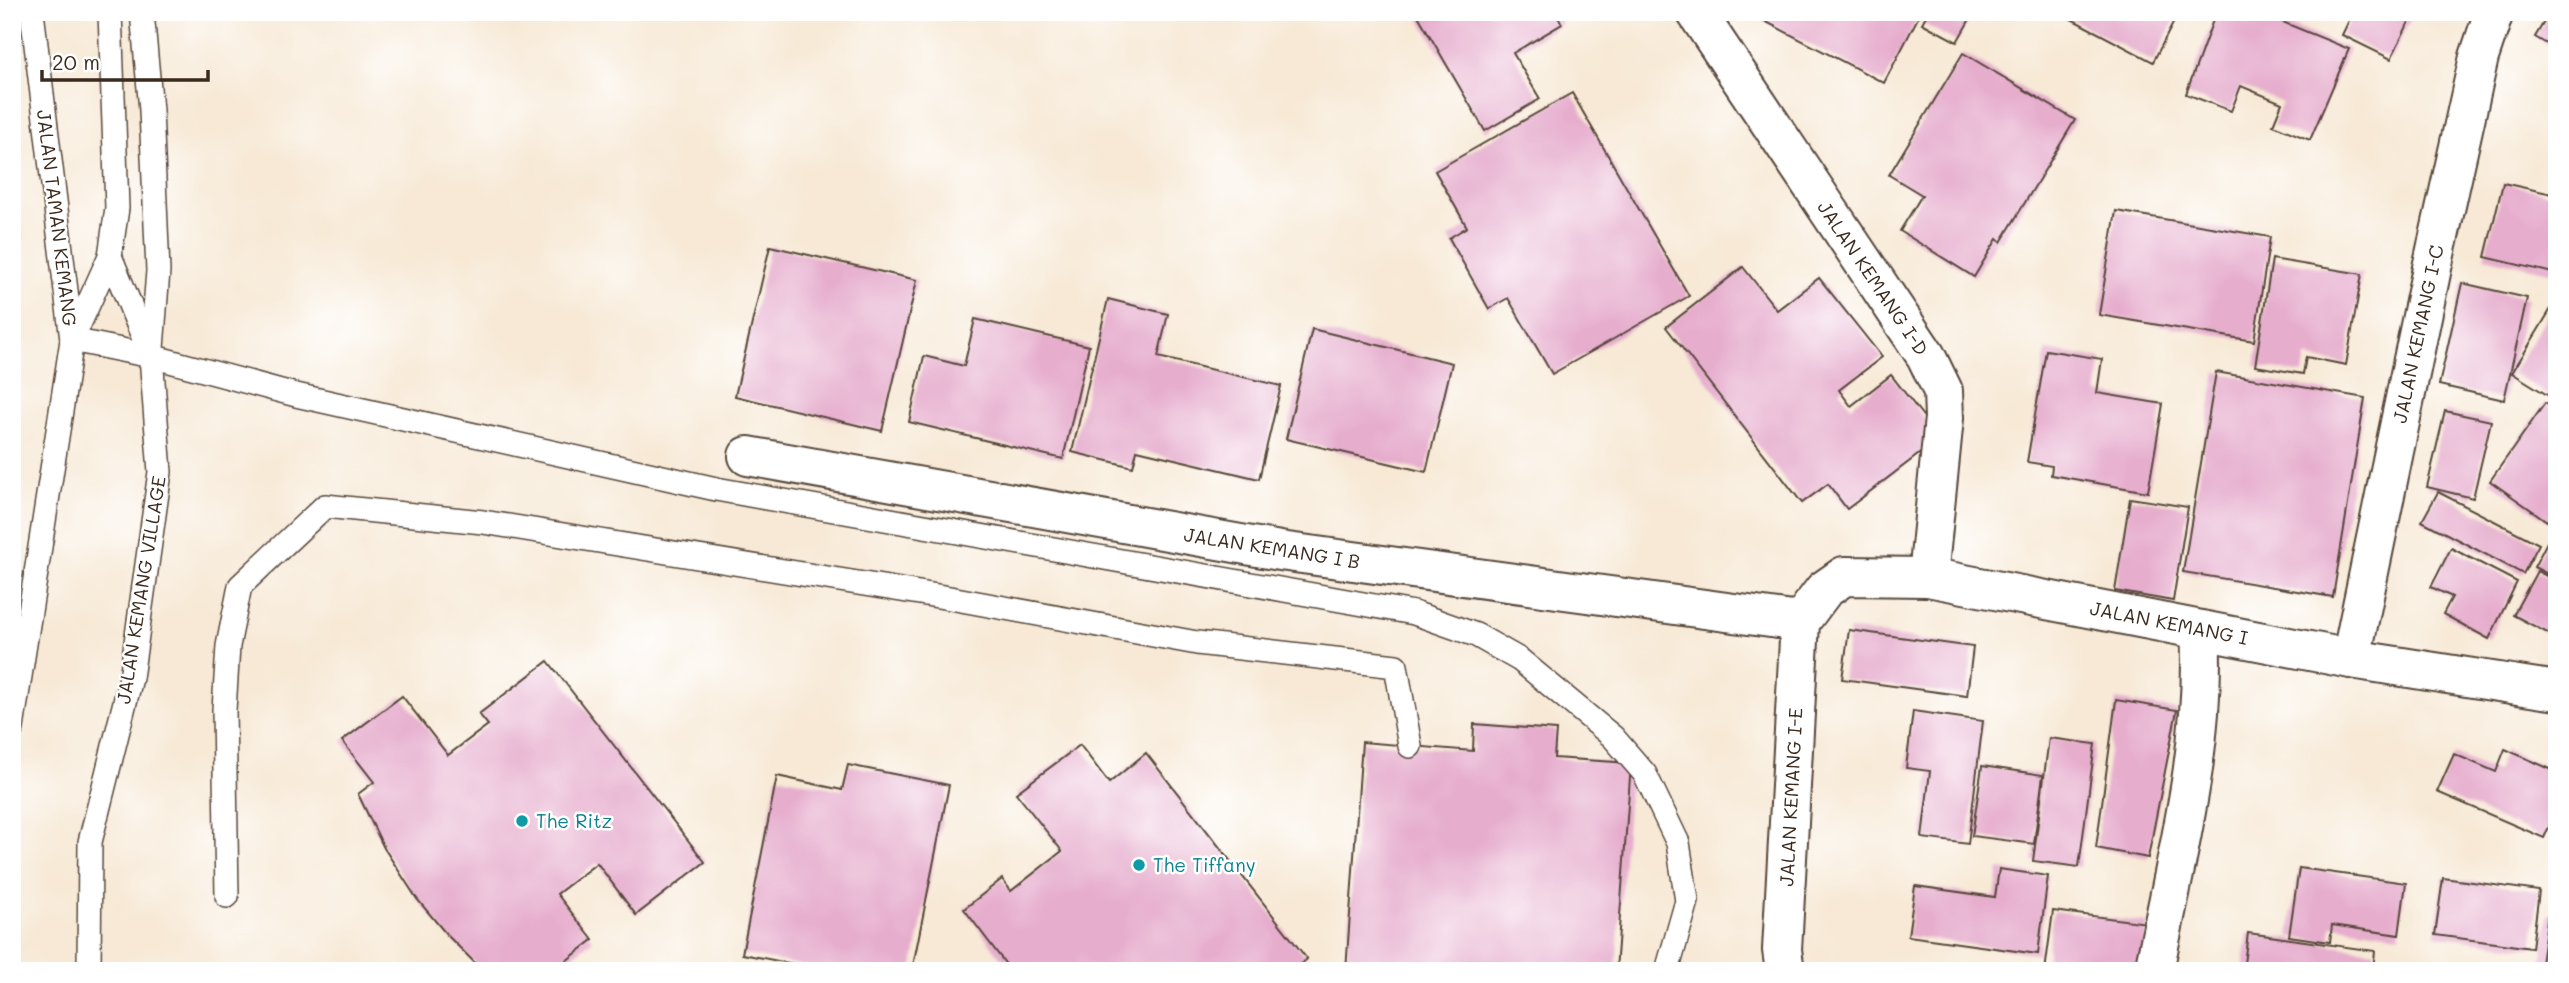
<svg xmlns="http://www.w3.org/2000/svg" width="2569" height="983" font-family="Mali,sans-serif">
<rect width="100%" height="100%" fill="#fff"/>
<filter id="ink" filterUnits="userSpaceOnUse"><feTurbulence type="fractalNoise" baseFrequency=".0143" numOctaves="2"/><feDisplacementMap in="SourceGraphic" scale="14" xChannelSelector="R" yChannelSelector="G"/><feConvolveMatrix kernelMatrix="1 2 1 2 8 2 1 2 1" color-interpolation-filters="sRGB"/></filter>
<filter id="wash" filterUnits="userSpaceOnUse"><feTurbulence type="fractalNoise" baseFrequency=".00686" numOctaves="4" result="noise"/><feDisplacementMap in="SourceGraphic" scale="28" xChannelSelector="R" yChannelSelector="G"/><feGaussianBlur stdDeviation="1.57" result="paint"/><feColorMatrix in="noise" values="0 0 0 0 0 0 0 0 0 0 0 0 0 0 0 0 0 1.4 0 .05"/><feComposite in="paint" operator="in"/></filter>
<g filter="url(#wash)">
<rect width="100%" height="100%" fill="#f7e9d6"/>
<g id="blocks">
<g fill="#e6adcd">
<polygon points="1416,12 1556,12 1562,24 1513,53 1540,99 1485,131"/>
<polygon points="1747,12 1921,12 1884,83"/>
<polygon points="1928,12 1974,12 1957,42 1922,23"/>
<polygon points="2058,12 2179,12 2153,62"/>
<polygon points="2216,12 2258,12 2349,49 2310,140 2273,125 2282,103 2241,86 2231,111 2186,94"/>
<polygon points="2353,12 2405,12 2412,16 2391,59 2342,35"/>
<polygon points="2550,12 2557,12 2557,50 2535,37"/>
<polygon points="1963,53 2075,120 2001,242 1997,239 1974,277 1900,231 1922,195 1889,175"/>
<polygon points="1572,93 1689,296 1552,374 1508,298 1489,309 1449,238 1467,227 1435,171"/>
<polygon points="2503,183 2557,195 2557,274 2485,257"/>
<polygon points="2116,211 2270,237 2254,341 2099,315"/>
<polygon points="770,246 917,280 882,431 735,396"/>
<polygon points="2272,259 2362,274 2346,365 2306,357 2303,374 2255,366"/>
<polygon points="1743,267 1777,310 1819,278 1882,357 1839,390 1851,406 1891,375 1940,438 1847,509 1828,484 1802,503 1666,327"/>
<polygon points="2462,283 2527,298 2504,400 2439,385"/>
<polygon points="1108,299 1168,314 1158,357 1281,386 1259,479 1137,450 1133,467 1072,452"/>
<polygon points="2554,304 2557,305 2557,401 2512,373"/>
<polygon points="975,319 1089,346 1063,459 909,422 924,356 964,366"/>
<polygon points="1312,329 1452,363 1426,472 1286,439"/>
<polygon points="2046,350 2102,359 2097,393 2163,404 2148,492 2051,475 2052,466 2027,462"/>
<polygon points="2216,372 2365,398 2333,597 2183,572"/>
<polygon points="2545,403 2557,411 2557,507 2547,521 2490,481"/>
<polygon points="2445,411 2491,421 2473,498 2427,487"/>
<polygon points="2438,492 2539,544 2523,574 2422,521"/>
<polygon points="2130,498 2188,507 2173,601 2115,591"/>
<polygon points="2547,542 2557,547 2557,579 2534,567"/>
<polygon points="2451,548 2517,582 2489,639 2443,614 2452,597 2431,587"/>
<polygon points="2537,571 2557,581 2557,638 2513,615"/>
<polygon points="1849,630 1973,647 1967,696 1842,679"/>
<polygon points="548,661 705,862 636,915 597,863 557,894 593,940 553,971 483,971 447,935 417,899 384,848 358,794 374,782 342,741 402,696 448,755 488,725 479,714"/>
<polygon points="2116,700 2177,710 2148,858 2096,848"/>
<polygon points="1913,711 1983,721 1968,844 1922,838 1930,771 1906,768"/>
<polygon points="1474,724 1556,730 1554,758 1631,763 1616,971 1346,971 1362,742 1473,751"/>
<polygon points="2049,738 2095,744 2079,867 2033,861"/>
<polygon points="1080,745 1109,783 1146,753 1307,959 1292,971 1011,971 964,909 1002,879 1011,891 1062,851 1016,793"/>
<polygon points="2505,749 2557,772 2557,809 2544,838 2437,792 2454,754 2496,772"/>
<polygon points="848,765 949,785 912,971 808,971 809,967 742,954 777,776 842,790"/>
<polygon points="1982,766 2043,775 2034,844 1972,836"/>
<polygon points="2299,868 2406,883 2399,935 2332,925 2330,942 2289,936"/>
<polygon points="1999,869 2048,876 2038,954 1908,936 1915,886 1995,897"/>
<polygon points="2443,878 2539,891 2532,948 2435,935"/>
<polygon points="2053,911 2148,923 2142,971 2045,971"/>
<polygon points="2548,914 2557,915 2557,971 2540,971"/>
<polygon points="2248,933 2375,951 2373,971 2243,971"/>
</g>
</g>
</g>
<g filter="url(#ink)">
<use href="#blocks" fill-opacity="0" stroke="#57473a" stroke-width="2"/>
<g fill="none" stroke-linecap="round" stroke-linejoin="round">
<g stroke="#57473a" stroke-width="26">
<g id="service">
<polyline points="32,12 72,340"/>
<polyline points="142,12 151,110 158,271 152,348"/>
<polyline points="72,340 151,356 296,395 716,489 1414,613 1476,635 1520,660 1613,737 1645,774 1678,843 1687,901 1667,971"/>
<polyline points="12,728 72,340 110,256 117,208 110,12"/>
<polyline points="227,896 224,710 228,646 240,586 325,506 483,522 950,598 1197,643 1396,666 1410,746"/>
<polyline points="89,971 90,842 131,678 160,472 151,356 110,256"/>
</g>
</g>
<g stroke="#57473a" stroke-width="42">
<g id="minor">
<polyline points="1696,12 1926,356 1943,391 1944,418 1928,577"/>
<polyline points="748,456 1280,551 1800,622"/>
<polyline points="1800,622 1824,590 1844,576 1928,577 2351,659 2557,691"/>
<polyline points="2351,659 2432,268 2479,57 2494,12"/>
<polyline points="1785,971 1782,950 1800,622"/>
<path d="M2154 971C2176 859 2207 744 2200 630"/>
</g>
</g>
<use href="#service" stroke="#fff" stroke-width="23"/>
<use href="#minor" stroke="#fff" stroke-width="38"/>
</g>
</g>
<g fill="#0f9aa8" stroke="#fff" stroke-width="2.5">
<circle cx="522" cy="821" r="7"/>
<circle cx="1139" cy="865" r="7"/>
</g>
<g text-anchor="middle" stroke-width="5" stroke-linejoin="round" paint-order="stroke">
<g font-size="19" fill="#3b2a1e" stroke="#fff">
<text transform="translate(57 218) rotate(83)" y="7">JALAN TAMAN KEMANG</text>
<text transform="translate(1873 278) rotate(56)" y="7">JALAN KEMANG I-D</text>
<text transform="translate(2418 334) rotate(-78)" y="7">JALAN KEMANG I-C</text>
<text transform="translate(1272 548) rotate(9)" y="7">JALAN KEMANG I B</text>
<text transform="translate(141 590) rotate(-81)" y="7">JALAN KEMANG VILLAGE</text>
<text transform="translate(2169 623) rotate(11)" y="7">JALAN KEMANG I</text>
<text transform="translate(1791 797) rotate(-87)" y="7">JALAN KEMANG I-E</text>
</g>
<g font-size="19" fill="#0d838f" stroke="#fff" text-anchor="start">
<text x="536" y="828">The Ritz</text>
<text x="1153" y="872">The Tiffany</text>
</g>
</g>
<rect width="2569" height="983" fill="none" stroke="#fff" stroke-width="42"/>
<path d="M42 70v10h166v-10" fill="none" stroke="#3b2a1e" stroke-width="3.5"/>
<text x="52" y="70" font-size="21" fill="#3b2a1e" stroke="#ffffff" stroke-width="5" paint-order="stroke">20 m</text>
</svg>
